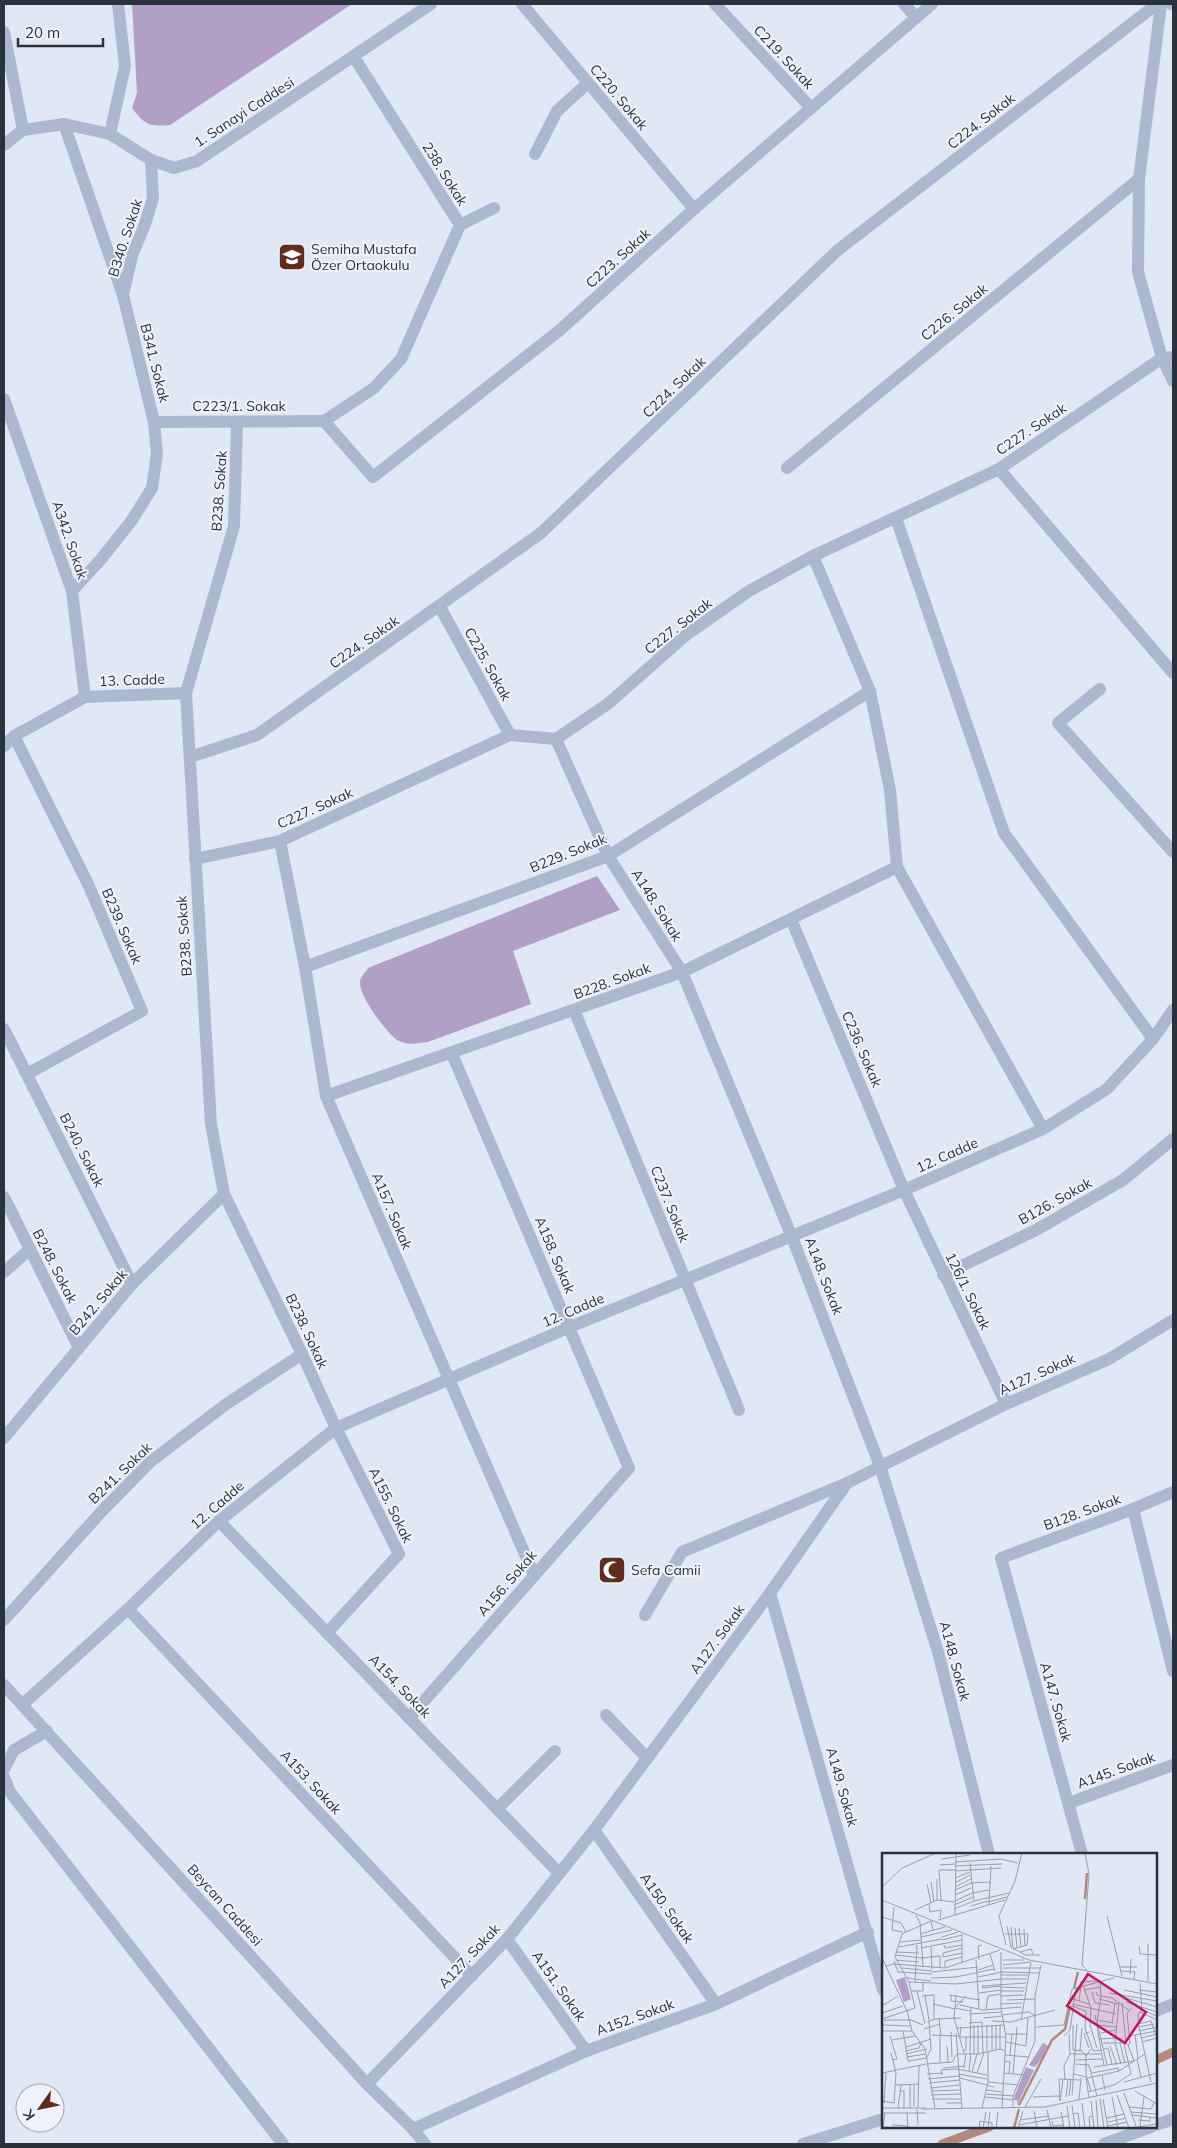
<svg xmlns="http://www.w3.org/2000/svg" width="1177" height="2148" font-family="Mulish,sans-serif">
<rect width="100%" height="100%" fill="#e0e7f5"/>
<g fill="#b29fc5">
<path d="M132 4H352L170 125C149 127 144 124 132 108L137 93Z"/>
<path d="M597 876 620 910 513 951 531 1004 428 1042C417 1043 407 1046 397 1040 386 1032 358 995 360 981 361 976 366 972 368 968Z"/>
</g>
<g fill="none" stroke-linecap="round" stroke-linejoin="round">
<g stroke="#b4887d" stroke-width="9">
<polyline points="1156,2060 1173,2052"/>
<polyline points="942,2144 989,2127"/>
</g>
<g stroke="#abb8ce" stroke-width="12">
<polyline points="522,4 694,209"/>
<polyline points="715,4 811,108"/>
<polyline points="904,4 916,17"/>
<polyline points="1161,4 1139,179 1138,272 1162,358 1173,381"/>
<polyline points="1171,4 1173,4"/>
<polyline points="4,32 23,130"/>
<polyline points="64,124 123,295 154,422 157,454 152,488 132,520 102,558 72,591"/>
<polyline points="110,134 125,66 118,4"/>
<polyline points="4,145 23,130 64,124 110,134 151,160 174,168 197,161 431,4"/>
<polyline points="535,154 557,111 588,83"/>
<polyline points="460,225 494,208"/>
<polyline points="123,295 132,256 145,224 153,198 151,160"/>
<polyline points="4,399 72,591 85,697"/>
<polyline points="324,421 373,477 560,330 694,209 932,4"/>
<polyline points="324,421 374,388 401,359 460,225 354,57"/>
<polyline points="154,422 324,421"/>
<polyline points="237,422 234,526 186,693 211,1124 224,1194 302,1354 336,1428 399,1554 327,1633"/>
<polyline points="787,468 1139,179"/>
<polyline points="999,469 1173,673"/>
<polyline points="896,518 1004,833 1153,1039"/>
<polyline points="813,556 870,691 890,790 897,867 1043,1129"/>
<polyline points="440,607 510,735"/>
<polyline points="1100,689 1058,723 1173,852"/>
<polyline points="14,736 88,884 142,1011 27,1074"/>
<polyline points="556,739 608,856 682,972 792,1237 880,1466 938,1652 989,1854"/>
<polyline points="4,746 14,736 85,697 186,693"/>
<polyline points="190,757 257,735 541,533 838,250 1157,4"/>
<polyline points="280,841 305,967 326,1096 534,1575"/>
<polyline points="195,859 280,841 510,735 556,739 609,703 686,635 749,591 813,556 999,469 1162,358 1173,357"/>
<polyline points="791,919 904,1190 1006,1404"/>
<polyline points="305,967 608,856 870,691"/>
<polyline points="574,1010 739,1410"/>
<polyline points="4,1029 132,1284"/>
<polyline points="326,1096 682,972 897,867"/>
<polyline points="4,1197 79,1348"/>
<polyline points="4,1272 30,1249"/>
<polyline points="943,1275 1036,1230 1123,1180 1173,1139"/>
<polyline points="4,1438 132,1284 224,1194"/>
<polyline points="1133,1509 1173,1671"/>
<polyline points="219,1521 559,1873"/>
<polyline points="770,1593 883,1990"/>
<polyline points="128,1609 472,1976"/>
<polyline points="645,1615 682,1552 847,1483"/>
<polyline points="4,1620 102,1511 150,1462 225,1405 302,1354"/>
<polyline points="4,1685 367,2084 413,2129 425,2144"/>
<polyline points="22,1705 128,1609 219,1521 336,1428 570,1327 904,1190 1043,1129 1107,1089 1153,1039 1173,1010"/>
<polyline points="606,1715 647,1758"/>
<polyline points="409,1718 629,1468 452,1054"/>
<polyline points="4,1769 14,1750 47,1731"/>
<polyline points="4,1777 10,1792 283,2144"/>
<polyline points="1069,1803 1173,1765"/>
<polyline points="497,1809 555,1751"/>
<polyline points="594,1830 716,2004"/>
<polyline points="1082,1854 1001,1558 1133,1509 1173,1492"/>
<polyline points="507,1939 586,2051"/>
<polyline points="1156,2011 1173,2004"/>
<polyline points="367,2084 507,1939 594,1830 770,1593 847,1483 1006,1404 1109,1359 1173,1320"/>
<polyline points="1156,2125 1173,2119"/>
<polyline points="413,2129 586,2051 716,2004 868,1932"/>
<polyline points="803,2144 883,2119"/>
<polyline points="1104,2144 1151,2127"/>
</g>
</g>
<defs>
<g id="school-square" transform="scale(1.4375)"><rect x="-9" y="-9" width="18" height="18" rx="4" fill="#602c1d" stroke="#eef2fb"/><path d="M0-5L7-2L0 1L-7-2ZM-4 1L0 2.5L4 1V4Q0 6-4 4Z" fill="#fff"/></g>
<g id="mosque-square" transform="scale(1.4375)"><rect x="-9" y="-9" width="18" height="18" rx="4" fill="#602c1d" stroke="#eef2fb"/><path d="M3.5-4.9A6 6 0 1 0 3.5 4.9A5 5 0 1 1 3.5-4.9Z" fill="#fff"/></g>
</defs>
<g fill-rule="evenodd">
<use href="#school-square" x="292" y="257"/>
<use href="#mosque-square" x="612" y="1570"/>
</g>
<g text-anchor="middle" stroke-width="4" stroke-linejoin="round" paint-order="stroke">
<g font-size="14" fill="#2a333b" stroke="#eef2fb">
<text transform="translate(784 57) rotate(47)" y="5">C219. Sokak</text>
<text transform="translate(619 97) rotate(50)" y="5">C220. Sokak</text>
<text transform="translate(244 112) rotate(-33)" y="5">1. Sanayi Caddesi</text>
<text transform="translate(981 121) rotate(-38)" y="5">C224. Sokak</text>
<text transform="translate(445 174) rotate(58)" y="5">238. Sokak</text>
<text transform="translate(125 238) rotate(-72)" y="5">B340. Sokak</text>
<text transform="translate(618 258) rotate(-42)" y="5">C223. Sokak</text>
<text transform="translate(954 312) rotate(-39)" y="5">C226. Sokak</text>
<text transform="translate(155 363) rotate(76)" y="5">B341. Sokak</text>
<text transform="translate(674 387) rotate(-44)" y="5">C224. Sokak</text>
<text x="239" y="411">C223/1. Sokak</text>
<text transform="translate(1031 429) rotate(-34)" y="5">C227. Sokak</text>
<text transform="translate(219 491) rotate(-86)" y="5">B238. Sokak</text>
<text transform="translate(70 540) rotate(71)" y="5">A342. Sokak</text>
<text transform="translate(678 626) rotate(-38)" y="5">C227. Sokak</text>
<text transform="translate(364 642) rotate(-35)" y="5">C224. Sokak</text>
<text transform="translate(488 664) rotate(61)" y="5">C225. Sokak</text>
<text transform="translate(132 680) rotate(-2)" y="5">13. Cadde</text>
<text transform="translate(315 808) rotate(-24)" y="5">C227. Sokak</text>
<text transform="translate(568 853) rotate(-22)" y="5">B229. Sokak</text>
<text transform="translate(657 905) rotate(58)" y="5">A148. Sokak</text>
<text transform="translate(122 926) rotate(67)" y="5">B239. Sokak</text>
<text transform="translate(184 936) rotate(-94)" y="5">B238. Sokak</text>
<text transform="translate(612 981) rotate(-20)" y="5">B228. Sokak</text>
<text transform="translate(862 1049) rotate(67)" y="5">C236. Sokak</text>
<text transform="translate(82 1150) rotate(63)" y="5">B240. Sokak</text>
<text transform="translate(947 1155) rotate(-24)" y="5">12. Cadde</text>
<text transform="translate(1055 1201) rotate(-29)" y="5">B126. Sokak</text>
<text transform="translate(670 1204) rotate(68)" y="5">C237. Sokak</text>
<text transform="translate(392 1211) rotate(67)" y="5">A157. Sokak</text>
<text transform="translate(555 1255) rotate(67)" y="5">A158. Sokak</text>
<text transform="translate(55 1266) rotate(63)" y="5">B248. Sokak</text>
<text transform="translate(824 1276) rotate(69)" y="5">A148. Sokak</text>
<text transform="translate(968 1291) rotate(64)" y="5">126/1. Sokak</text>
<text transform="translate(98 1302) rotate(-50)" y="5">B242. Sokak</text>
<text transform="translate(573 1310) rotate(-23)" y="5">12. Cadde</text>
<text transform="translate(307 1331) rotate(65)" y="5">B238. Sokak</text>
<text transform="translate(1037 1374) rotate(-24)" y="5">A127. Sokak</text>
<text transform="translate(120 1473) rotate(-44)" y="5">B241. Sokak</text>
<text transform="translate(217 1505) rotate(-41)" y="5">12. Cadde</text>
<text transform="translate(391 1505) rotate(64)" y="5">A155. Sokak</text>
<text transform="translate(1082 1512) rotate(-20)" y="5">B128. Sokak</text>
<text transform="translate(507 1583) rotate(-49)" y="5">A156. Sokak</text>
<text transform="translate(717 1639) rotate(-54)" y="5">A127. Sokak</text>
<text transform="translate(955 1661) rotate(75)" y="5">A148. Sokak</text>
<text transform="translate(400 1686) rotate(46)" y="5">A154. Sokak</text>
<text transform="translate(1056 1702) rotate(74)" y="5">A147. Sokak</text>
<text transform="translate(1116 1770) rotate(-20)" y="5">A145. Sokak</text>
<text transform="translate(311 1782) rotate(47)" y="5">A153. Sokak</text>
<text transform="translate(842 1787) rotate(74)" y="5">A149. Sokak</text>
<text transform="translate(225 1905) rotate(48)" y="5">Beycan Caddesi</text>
<text transform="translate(667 1908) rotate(55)" y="5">A150. Sokak</text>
<text transform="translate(469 1956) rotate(-47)" y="5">A127. Sokak</text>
<text transform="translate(559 1986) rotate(55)" y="5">A151. Sokak</text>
<text transform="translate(635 2017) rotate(-20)" y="5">A152. Sokak</text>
</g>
<g font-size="14" fill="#2a333b" stroke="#eef2fb" text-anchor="start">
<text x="311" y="254">Semiha Mustafa<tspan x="311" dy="16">Özer Ortaokulu</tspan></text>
<text x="631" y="1575">Sefa Camii</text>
</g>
</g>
<g transform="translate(882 1853)">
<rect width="275" height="275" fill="#e0e7f5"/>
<path d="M23 124 29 146 22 149 14 127ZM161 190 166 193 157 209 153 214 147 212ZM144 214 152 217 135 252V247H131Z" fill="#b29fc5"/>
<path fill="none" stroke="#b4887d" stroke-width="2.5" d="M203 46 205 20M192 135 196 119M137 252 170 187 183 176 188 153M132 275 137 256"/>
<path fill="none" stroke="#979fab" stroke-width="1" d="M203 0 207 21 200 112 205 117M59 6 88 2M73 9 119 6 136 10M58 12 73 11M73 13 120 11M73 18 119 15M73 25 88 19M55 26V47M49 29 52 49M73 30 88 22M45 31 49 50M0 34 20 15 54 0M73 34 89 26M73 37 89 30 108 29M90 40 107 37M73 42 89 35M0 47 147 107 275 131M59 47 57 17H73M73 48 90 40M92 48 127 40M106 49 125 44M47 51 48 59 59 57 58 65M72 52 91 44M107 52 109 13M89 53 106 48M12 54 10 77 21 79M72 56 92 48 88 10M33 57 55 47 72 49M34 62 38 70 41 113M73 62 74 0M225 63 240 123M0 64 19 70 24 79 49 68 51 77M56 67 123 47M125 73 129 94 143 102H158M129 74 131 95M133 75 135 95M137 75 139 94M142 76 143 93M38 81 63 74M80 81V110M123 81H146L145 92 131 96M39 84 70 77M60 84 76 79M60 87 80 82M18 89 39 87M62 92 63 95 80 92M124 92 117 63 133 28 140 0M257 93 258 101 275 102M17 94 60 86M49 94 50 116M39 95 80 87M14 99 37 100M119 99V155L124 184 120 256M138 99 149 96 151 101M80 100 61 104V100L80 95M108 101 113 118M13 102 40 105 58 103V114M1 107 25 158 30 178 43 196 53 255M14 107 37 109M94 107 97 156M97 107 96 93 100 92M121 107H142M12 108 16 119 50 121M121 112 148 109M4 113 12 111 63 115 118 97M238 114H255M20 115 50 118M63 115V108L80 104M121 115H159M96 117 111 112M239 118 253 119 252 126M50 119 96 114M248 121 249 106M119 122H146M96 124 120 119 158 120M25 125 49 128M49 125 74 124 112 116M266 128V91M27 129 74 131 119 126H145M33 129 35 92M198 129 214 128M218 129 219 143 215 169 225 212M258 130 260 157 256 161 257 174 269 229M201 132 209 155 208 172 215 195M119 133 101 135 100 133 144 130M119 134 143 135M194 135 232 125M202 137 218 134M242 137 275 144M257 137 275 139M29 138H41V130M35 138 43 171M119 138H142M210 139 213 150 228 152M214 139 215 142 230 145 248 158M97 140 119 137M227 140 275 148M43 142 47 167M67 142 98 147M69 142V148L81 149M74 142 73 155 88 158M40 143 52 142V166M119 143 141 142M244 145 275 154M191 146 207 151M217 146 236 151M125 147 153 146M197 148 199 132M237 149 233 190 239 211M244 149 275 159M51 151 73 156M119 151 140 150M190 151 234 161M78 152 101 157 139 154M0 153 16 143M190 153 204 158 203 175 211 198 219 197M104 156 106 143 119 141M260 157 275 163M258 159 275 167M0 160 21 153M87 161 120 159M120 162 147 159 154 163M213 162 222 213M57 165 59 183M102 165 120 163M0 166 33 155 27 129 13 104 20 81 24 79M2 167H29L41 172M139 167 149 109M215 167 232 170M110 168 129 169 173 157M45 169 53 166 79 165M87 170 100 169 101 200M230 170 233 150M256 171 269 168 275 185M0 172 29 173M92 172V201M96 172V201M191 172V197L200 198 204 203M216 172 234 174M154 174 182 172 190 136 194 135M257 174 272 171M75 175 122 172M42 176 58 171M0 178H30M21 178 26 208 44 205M257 178 275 174M69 179 70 204M74 180 80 255M219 180 234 177M124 181H145M187 181 188 201M50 182 78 183 79 174M253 182 256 205M8 183 15 206 11 207M182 183 188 177 194 135M247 183 275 178M78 184H124M259 185 275 181M10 187 33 183M124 189 144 193M260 189 275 185M221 190H244L240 150M238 190 243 210M246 192 248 190 245 160 250 155M65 193 66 209M144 193 146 165M228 193 235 212M24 194 49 186M207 195 202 181 207 179M114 196V172M118 196V172M209 196 204 203V222L209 238M222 196 226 195 230 211M23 198 37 195 39 190M81 198 84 197V184M110 198V172M198 198 200 175M105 199V172M82 200 72 165 73 155 84 143M88 200 89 154M24 201 45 196M188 201H219M123 202 147 204M128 202 130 181M25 204 43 201M44 206 49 196 47 168M255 206 259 224M194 207 220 206M123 208 128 209 127 221M58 209V182M70 209 75 201H96L118 196 123 198M45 211 70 209M193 211 207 212 215 243M212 214 252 208 263 201M61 215 83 213M82 215 84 200M87 218 89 200M90 219 95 201M0 220 44 211M95 220 102 200M122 220 142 222M210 220 236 215 237 218M45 221 61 220M76 221 105 226M131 221 135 174M192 221 204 224 207 245M60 222 59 217 75 216 105 222M220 222 223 237M78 225 112 234M206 225 237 218 252 208 246 192 237 185 217 186M46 226 77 223M241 226 249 221 242 191M183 227 182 213 188 201M106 229 136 232M242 229 275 220M47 230 78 227M14 232 37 231M48 235 78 232M104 237 120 239M18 238H22V255M49 238 79 237M253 238 275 251M206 239 232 232 241 226M242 240 254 273M104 241 131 243M49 242 79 241M190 242 195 171M235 242 247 275M187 243 189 227M103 244 131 247M151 244 177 243M184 244 186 227M230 244 236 275M50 246H79M218 246 222 275M221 246 226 275M197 247 199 225M214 247 216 275M0 248 12 250 14 220 9 200M178 248 177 226 198 227M178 248 181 227M209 248 212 275M2 250 4 220M64 250H80M200 250 203 275M190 252 193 275M32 253V232M185 253 188 275M143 254 159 226M247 254 269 256 272 250M0 255H44M16 255 19 232M28 255V232M36 255 37 213M100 255 106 229V199M131 255V243L153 188V143L159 112M35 256 36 272M40 256 163 254 275 230M165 257 169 275M152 258 155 275M179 259 182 275M249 259 274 261 275 258M0 260H44M25 260 26 275M191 261 196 260 198 275M250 262 275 265M225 265 242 261M138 267 167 263M256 267 268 268V264M170 268 171 273 181 272M226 269 244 265M10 272 26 273M137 272 186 263M226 273 245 269M258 273 262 244M1 275 3 260M97 275 98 268 110 270V275M101 275 104 259M106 275 108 259M114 275 116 259M136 275 141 258M208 275 207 264 211 263M249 275 275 271"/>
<path fill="#c2185b" fill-opacity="0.15" stroke="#c2185b" stroke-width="2.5" d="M206 121 264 159 243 190 185 153Z"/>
<rect width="275" height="275" fill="none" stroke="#2a333b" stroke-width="2.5"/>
</g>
<rect width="1177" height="2148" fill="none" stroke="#2a333b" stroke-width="10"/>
<g transform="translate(40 2108) rotate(237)"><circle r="24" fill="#eef2fb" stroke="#a0a6ae"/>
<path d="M0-4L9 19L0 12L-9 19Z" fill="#602c1d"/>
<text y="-8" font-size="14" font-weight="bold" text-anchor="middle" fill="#2a333b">K</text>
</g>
<path d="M18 38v8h85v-8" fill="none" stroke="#2a333b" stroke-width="2.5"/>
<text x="25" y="38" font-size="15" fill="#2a333b" stroke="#eef2fb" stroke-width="4" paint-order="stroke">20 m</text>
</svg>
